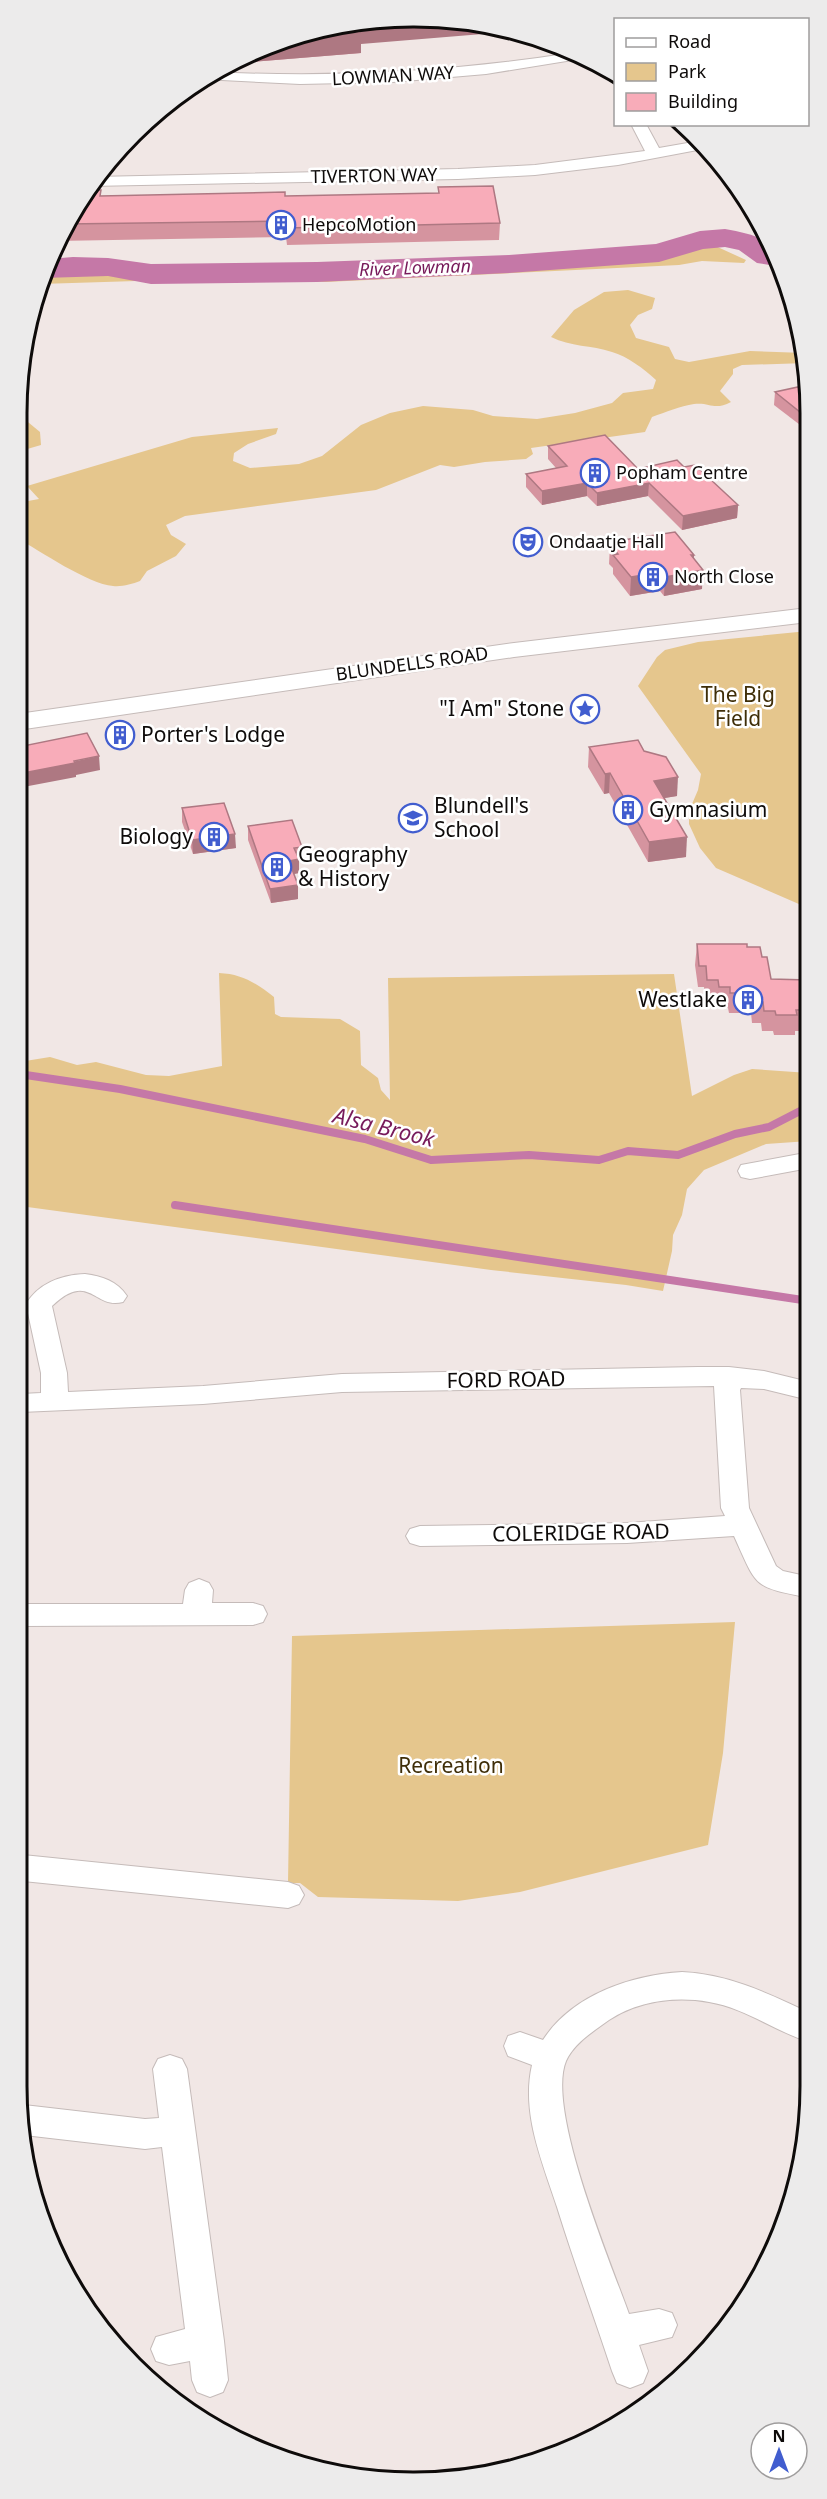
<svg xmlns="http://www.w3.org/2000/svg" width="827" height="2499" font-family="'Noto Sans',sans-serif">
<rect width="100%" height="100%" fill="#f1e7e5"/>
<g fill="#e5c68d">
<polygon points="711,244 746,260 744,263 702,261 679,265 326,282 233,278 40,284 44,275 58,270 96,269 151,276 307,276 545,264 646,257"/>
<path d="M628 290 655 298 652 309 638 315 630 325 636 338 669 347 675 359 689 362 750 351 805 353 807 363 742 365 733 369V374L720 391 731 402C714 411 710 402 694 404 680 406 666 412 652 417L645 432 531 448 533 454 526 459 485 462 454 467 440 465 376 490 185 516 166 525 171 535 186 544 176 556 147 571 140 581C132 584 122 587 113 586 88 584 40 551 17 538V503L39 499 27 486 192 437 278 428 276 434 248 444 234 453 233 461 250 468 299 464 322 456 361 425 390 413 423 406 473 410 493 416 537 419 575 413 612 403 623 393 653 389 656 380C644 369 627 356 612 352 591 345 571 347 551 337L574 310 604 292Z"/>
<polygon points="17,413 40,432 41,445 17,452"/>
<polygon points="808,631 808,908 716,868 700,848 689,824 689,811 698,790 701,774 638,686 657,657 665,650 698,642"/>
<path d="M219 973C242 974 256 983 274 997L275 1014 281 1017 340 1019 360 1031 361 1065 378 1078 381 1090 390 1100 388 978 674 974 692 1096 734 1075 752 1069 809 1073V1141L766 1144 704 1170 687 1189 682 1215 673 1235 672 1251 663 1291 626 1285 491 1270 20 1206 19 1062 50 1057 77 1065 96 1062 146 1075 169 1076 222 1066Z"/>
<polygon points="735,1622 723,1753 708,1845 520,1892 458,1901 318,1897 300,1883 288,1883 292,1636"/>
</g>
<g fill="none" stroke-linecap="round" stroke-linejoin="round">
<g stroke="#c578a7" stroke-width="8">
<polyline points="19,1074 120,1089 365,1139 431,1160 529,1155 599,1160 628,1151 678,1155 735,1134 769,1127 802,1110 809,1110"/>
<polyline points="175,1205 809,1301"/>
</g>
<path fill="#c578a7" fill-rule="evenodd" d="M725 229C751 234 774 237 782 267L757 263 739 250 725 247 703 249 659 262 509 273 317 282 151 284 108 276 43 278 49 259 73 257 108 258 151 264 317 262 509 255 656 244 700 231Z"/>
<g stroke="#c5bbb9" stroke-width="2">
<g id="minor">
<path d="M571 53 585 58 486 74 393 82 300 84 202 79 212 72C333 78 452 72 571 53Z"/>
<polygon points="607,67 616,72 616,82 611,81 605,70"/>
<polygon points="631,124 646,124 659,148 699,141 708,148 618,165 535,175 458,179 90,186 95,177 458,169 535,165 645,151"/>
<polygon points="805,1153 809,1154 809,1168 750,1179 741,1177 738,1171 741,1165"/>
<path d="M85 1274C102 1276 117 1281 127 1296L123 1302C94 1310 90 1270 52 1306L67 1373 68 1392 203 1386 342 1374 698 1367H729L764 1371 809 1382V1400L764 1389 741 1388 740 1390 749 1508 776 1566 783 1571 810 1577V1598C752 1586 758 1589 734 1536L627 1543 420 1546 410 1543 406 1536 410 1529 420 1526 627 1523 725 1516 721 1508 714 1386 342 1392 203 1404 21 1412V1394L41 1393V1373L26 1304C39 1283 61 1275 85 1274Z"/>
<polygon points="199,1579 209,1583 213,1590 212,1603 253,1603 263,1606 267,1614 263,1622 253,1625 22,1626 22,1604 183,1604 185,1590 189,1583"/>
<polygon points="23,1855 288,1882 299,1886 304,1895 299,1904 288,1908 23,1881"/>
<path d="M682 1972C729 1974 769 1994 810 2013V2042C775 2032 746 2008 709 2002 675 1996 638 2001 609 2020 594 2031 574 2043 566 2061 546 2109 610 2261 629 2314L659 2309 672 2313 677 2325 672 2337 639 2345 648 2371 643 2383 630 2388 617 2383 612 2371C594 2316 574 2262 557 2207 542 2161 521 2113 532 2065L508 2056 504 2046 508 2036 520 2032 543 2040C572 1995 631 1975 682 1972Z"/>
<polygon points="170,2055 182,2059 187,2069 224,2341 228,2380 223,2392 210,2397 197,2392 192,2380 190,2361 169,2365 156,2361 151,2349 156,2337 185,2329 162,2147 145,2149 24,2135 24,2105 145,2119 159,2118 153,2069 158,2059"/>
</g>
</g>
<g stroke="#c5bbb9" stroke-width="2">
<polygon id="tertiary" points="808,608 808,622 514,657 18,730 18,714 514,643"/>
</g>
<use href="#minor" fill="#fff" fill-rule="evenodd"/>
<use href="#tertiary" fill="#fff" fill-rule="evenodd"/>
</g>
<g fill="#d5949f">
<polygon points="286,38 361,44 361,53 250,62 247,55"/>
<polygon points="87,190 101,190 101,196 285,196 500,223 499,240 287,245 286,237 56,241"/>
<polygon points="807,385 807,427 804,428 774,405 775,392"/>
<polygon points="548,446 638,469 684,467 738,505 737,518 682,530 648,496 597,506 587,496 542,505 526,487 526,474 556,468 548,459"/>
<polygon points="616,541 694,555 694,559 702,589 664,596 660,591 630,596 613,574 613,568 609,564 610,545 616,544"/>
<polygon points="589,747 644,751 677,796 664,798 686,857 648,862 609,793 604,794 588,767"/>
<polygon points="182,808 236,848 193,854 182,822"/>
<polygon points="248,826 302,847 303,861 299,861 299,873 293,874 298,899 271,903 248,840"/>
<polygon points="697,944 747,947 762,957 771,979 808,980 808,1031 795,1031 795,1035 774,1035 773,1031 762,1031 761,1023 752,1023 751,1013 729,1013 728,1008 718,1008 717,1000 706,1000 704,987 698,987 695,965"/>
</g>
<g fill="#ae7882">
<polygon points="443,18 516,30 519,31 361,44 361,53 250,62 250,54 282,39 356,25"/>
<polygon points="807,415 807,427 804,428 805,416"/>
<polygon points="587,483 587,496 542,505 542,491"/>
<polygon points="649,483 648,496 597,506 597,493"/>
<polygon points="738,505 737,518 682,530 683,516"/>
<polygon points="691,555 694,555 693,572 703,570 702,589 664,596 665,577"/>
<polygon points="661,572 660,591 630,596 631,577"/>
<polygon points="99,756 100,770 76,775 76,777 18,788 18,774"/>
<polygon points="610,773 609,793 604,794 605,774"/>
<polygon points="678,777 677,796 653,800 654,781"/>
<polygon points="235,834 236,848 193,854 192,840"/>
<polygon points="687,837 686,857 648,862 649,842"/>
<polygon points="299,859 299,873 289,875 289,861"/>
<polygon points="298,885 298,899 271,903 270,889"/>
</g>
<g fill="#f8acb9" stroke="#ae7882" stroke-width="1.5">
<polygon points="439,17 443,18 356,25 361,33 282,39 286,38 361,20"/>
<polygon points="493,186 500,223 286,228 286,221 66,224 87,190 101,190 100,196 285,192 285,196 439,193 438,187"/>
<polygon points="807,385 807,415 805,416 775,392"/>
<polygon points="605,435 638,469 677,460 684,467 695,465 738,505 683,516 649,483 597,493 587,483 542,491 526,474 567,466 548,446"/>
<polygon points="675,532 694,555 691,555 703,570 665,577 661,572 631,577 613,555 618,554 610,545 618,544 616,541"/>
<polygon points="87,733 99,756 74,761 75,763 18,774 18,747"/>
<polygon points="638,740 644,751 666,757 678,777 654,781 687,837 649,842 610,773 605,774 589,747"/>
<polygon points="224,803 235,834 192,840 182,808"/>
<polygon points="292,820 302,847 294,848 299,859 289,861 298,885 270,889 248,826"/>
<polygon points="697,944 747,944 747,947 760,947 762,957 767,957 771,979 808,980 808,1010 796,1010 797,1015 776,1015 775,1011 764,1011 763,1002 754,1002 753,993 730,993 730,987 719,987 718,980 707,980 706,966 699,966"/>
</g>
<defs>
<g id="building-ring" transform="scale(1.5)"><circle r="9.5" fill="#fff" stroke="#415dcf" stroke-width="1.5"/><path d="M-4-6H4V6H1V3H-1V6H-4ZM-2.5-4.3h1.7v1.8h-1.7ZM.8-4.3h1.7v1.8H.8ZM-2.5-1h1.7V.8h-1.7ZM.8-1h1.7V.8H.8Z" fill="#415dcf"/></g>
<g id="theatre-ring" transform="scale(1.5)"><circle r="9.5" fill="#fff" stroke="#415dcf" stroke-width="1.5"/><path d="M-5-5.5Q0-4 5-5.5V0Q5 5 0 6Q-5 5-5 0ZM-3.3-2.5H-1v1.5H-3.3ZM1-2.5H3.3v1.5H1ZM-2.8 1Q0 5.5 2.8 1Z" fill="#415dcf"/></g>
<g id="sight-ring" transform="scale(1.5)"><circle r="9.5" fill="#fff" stroke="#415dcf" stroke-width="1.5"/><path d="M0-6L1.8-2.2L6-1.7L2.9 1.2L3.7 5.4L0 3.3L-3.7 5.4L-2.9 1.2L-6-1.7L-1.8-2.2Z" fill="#415dcf"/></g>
<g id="school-ring" transform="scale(1.5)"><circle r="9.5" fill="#fff" stroke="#415dcf" stroke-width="1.5"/><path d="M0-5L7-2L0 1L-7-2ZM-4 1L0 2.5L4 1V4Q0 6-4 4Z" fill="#415dcf"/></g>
</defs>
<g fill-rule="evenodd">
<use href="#building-ring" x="281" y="225"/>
<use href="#building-ring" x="595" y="473"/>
<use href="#theatre-ring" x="528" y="542"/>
<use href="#building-ring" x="653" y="577"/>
<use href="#sight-ring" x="585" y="709"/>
<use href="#building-ring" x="120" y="735"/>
<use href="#building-ring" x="628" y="810"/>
<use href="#school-ring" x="413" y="818"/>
<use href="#building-ring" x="214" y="837"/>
<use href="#building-ring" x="277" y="867"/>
<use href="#building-ring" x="748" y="1000"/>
</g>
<g text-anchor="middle" stroke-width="5" stroke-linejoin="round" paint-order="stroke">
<g font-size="18" fill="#0e0b0a" stroke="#fff">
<text transform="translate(393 76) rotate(-3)" y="6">LOWMAN WAY</text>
<text transform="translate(374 176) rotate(-1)" y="6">TIVERTON WAY</text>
<text transform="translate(412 664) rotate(-8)" y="6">BLUNDELLS ROAD</text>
</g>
<g font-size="18" fill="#0e0b0a" stroke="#fff" text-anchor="start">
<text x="302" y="231">HepcoMotion</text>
<text x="616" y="479">Popham Centre</text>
<text x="549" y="548">Ondaatje Hall</text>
<text x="674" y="583">North Close</text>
</g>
<g font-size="18" font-style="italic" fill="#771a5a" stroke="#fff">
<text transform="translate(415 268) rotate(-2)" y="6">River Lowman</text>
</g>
<g font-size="21" fill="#3f2e08" stroke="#fff">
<text x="738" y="702">The Big<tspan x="738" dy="24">Field</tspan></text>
<text x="451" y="1773">Recreation</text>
</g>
<g font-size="21" fill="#0e0b0a" stroke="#fff" text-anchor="start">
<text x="564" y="716" text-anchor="end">"I Am" Stone</text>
<text x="141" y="742">Porter's Lodge</text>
<text x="434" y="813">Blundell's<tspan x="434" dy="24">School</tspan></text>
<text x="649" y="817">Gymnasium</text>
<text x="193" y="844" text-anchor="end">Biology</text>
<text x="298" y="862">Geography<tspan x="298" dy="24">&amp; History</tspan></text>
<text x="727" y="1007" text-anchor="end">Westlake</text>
</g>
<g font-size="21" fill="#0e0b0a" stroke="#fff">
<text transform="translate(506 1380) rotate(-1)" y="7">FORD ROAD</text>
<text transform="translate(581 1533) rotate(-1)" y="7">COLERIDGE ROAD</text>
</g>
<g font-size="22" font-style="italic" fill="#771a5a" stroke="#fff">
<text transform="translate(384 1127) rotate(14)" y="8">Alsa Brook</text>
</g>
</g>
<path d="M0 0H827V2499H0ZM413 27H414A386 386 0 0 1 800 413V2086A386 386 0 0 1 414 2472H413A386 386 0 0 1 27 2086V413A386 386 0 0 1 413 27Z" fill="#ecebeb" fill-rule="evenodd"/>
<path fill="none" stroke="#0e0b0a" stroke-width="3" d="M413 27H414A386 386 0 0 1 800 413V2086A386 386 0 0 1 414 2472H413A386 386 0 0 1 27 2086V413A386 386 0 0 1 413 27Z"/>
<rect x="614" y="18" width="195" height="108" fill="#ffffff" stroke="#9f9d9d" stroke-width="1.5"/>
<rect x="626" y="38" width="30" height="9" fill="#ffffff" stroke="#9f9d9d" stroke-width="1.5"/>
<text x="668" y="48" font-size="18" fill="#0e0b0a">Road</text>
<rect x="626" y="63" width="30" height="18" fill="#e5c68d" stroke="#9f9d9d" stroke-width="1.5"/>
<text x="668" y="78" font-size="18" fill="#0e0b0a">Park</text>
<rect x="626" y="93" width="30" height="18" fill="#f8acb9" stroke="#9f9d9d" stroke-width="1.5"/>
<text x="668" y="108" font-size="18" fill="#0e0b0a">Building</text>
<g transform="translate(779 2451)"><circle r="28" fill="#ffffff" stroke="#9f9d9d" stroke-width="1.5"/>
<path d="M0-4.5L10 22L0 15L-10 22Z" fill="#415dcf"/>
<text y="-9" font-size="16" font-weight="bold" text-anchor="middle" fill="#0e0b0a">N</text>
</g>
</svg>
